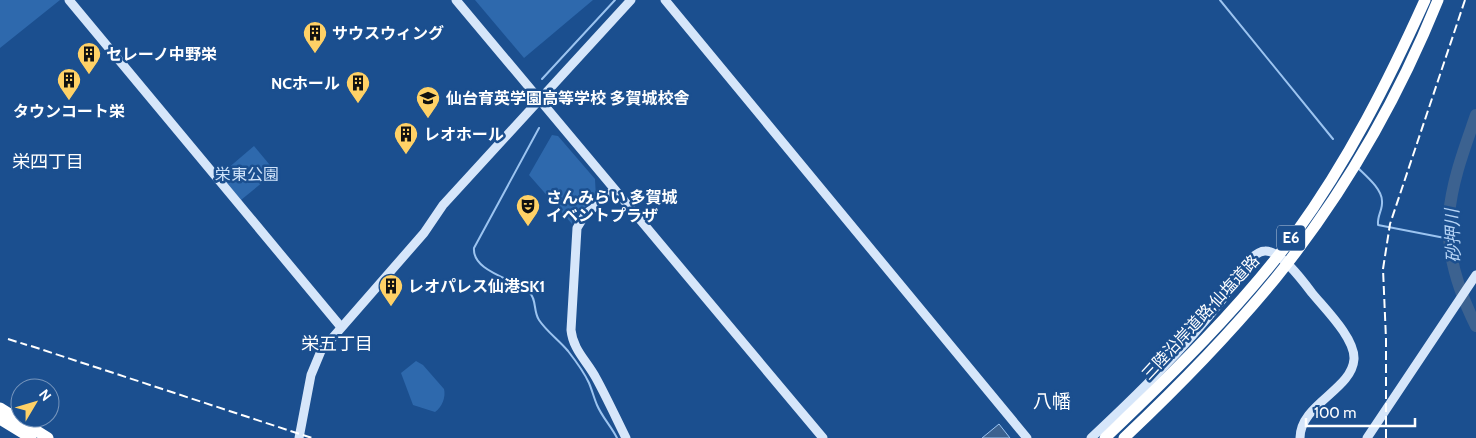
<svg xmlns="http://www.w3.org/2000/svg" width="1476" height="438" font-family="Cabin,'Noto Sans JP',sans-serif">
<rect width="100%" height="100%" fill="#1b4f8f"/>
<g fill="#2e69ad">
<polygon points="0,0 60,0 0,48"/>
<polygon points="475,0 593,0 524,58"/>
<polygon points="552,135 558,136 595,179 596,198 573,217 572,224 529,175"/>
<polygon points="254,146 274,170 274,173 241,200 220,175"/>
<path d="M416 361 423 365 444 389C446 397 442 407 435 412L413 405 401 373Z"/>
</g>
<polygon fill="#3c6290" stroke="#9cc4f0" points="999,424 1010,438 982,438"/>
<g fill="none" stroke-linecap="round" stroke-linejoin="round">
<g stroke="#9cc4f0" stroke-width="2">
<polyline points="1220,0 1333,139"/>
<polyline points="542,79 615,0"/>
<path d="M539 128 474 248C472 272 515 279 529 292 537 299 533 311 539 320 547 332 559 340 568 351 575 360 584 372 589 383 592 390 594 398 597 405 602 417 611 426 617 438"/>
<path d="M1358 168C1366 176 1382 189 1382 201 1383 210 1377 215 1378 225L1450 239"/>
</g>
<path stroke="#3c6290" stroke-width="12" d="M1476 115C1465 147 1452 180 1449 215 1446 253 1459 292 1476 326"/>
<g stroke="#d6e6fa" stroke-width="9">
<polyline points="69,0 341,327"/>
<polyline points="456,0 823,438"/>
<polyline points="665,0 1027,438"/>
<path d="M614 190 585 215 577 228 571 330C573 350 587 361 596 378 607 398 616 418 626 438"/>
<polyline points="299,438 311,375 321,351 424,233 443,205 631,0"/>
<path d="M1091 438C1137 395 1183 350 1222 300 1231 288 1249 251 1265 251 1280 250 1303 281 1312 293 1324 308 1355 338 1354 359 1352 390 1300 404 1300 438"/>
<polyline points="1367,438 1476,275"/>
</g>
<g stroke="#fff" stroke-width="11">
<polyline points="0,408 48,438"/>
<polyline points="0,419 31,438"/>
<path d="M1105 438C1172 374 1239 309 1295 234 1348 161 1388 82 1425 0"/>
<path d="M1124 438C1177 388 1228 336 1275 279 1342 196 1398 99 1438 0"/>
</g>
<g stroke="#fff" stroke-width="2" stroke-dasharray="9 4" stroke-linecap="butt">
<polyline points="8,339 27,345"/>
<polyline points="31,346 312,438"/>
<polyline points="1386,438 1386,339 1383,269 1390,224 1465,0"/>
</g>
</g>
<defs>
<g id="building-pin" transform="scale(1.25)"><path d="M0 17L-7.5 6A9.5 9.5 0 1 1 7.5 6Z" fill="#ffd166" stroke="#1b4f8f"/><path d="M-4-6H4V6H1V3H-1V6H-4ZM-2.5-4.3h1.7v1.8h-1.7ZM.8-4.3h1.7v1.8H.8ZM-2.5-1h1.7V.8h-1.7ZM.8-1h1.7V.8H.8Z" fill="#111"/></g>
<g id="school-pin" transform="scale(1.25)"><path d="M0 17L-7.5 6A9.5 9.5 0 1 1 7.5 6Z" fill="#ffd166" stroke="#1b4f8f"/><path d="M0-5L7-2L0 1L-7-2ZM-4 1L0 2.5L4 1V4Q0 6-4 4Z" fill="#111"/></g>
<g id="theatre-pin" transform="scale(1.25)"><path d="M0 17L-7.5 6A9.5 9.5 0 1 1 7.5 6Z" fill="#ffd166" stroke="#1b4f8f"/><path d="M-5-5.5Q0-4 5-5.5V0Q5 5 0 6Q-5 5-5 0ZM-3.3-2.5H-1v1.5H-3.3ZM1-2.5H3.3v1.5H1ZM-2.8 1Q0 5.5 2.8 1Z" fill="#111"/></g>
</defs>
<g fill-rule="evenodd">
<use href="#building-pin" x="315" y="33"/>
<use href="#building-pin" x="89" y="54"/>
<use href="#building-pin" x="69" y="80"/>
<use href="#building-pin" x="358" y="83"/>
<use href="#school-pin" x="428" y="98"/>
<use href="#building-pin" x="406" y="134"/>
<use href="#theatre-pin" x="528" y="206"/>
<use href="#building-pin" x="391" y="286"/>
</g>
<g text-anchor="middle" stroke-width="5" stroke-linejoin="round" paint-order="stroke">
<rect fill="#1b4f8f" stroke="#bbcadd" stroke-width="1" x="1277" y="225.5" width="28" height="25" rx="4"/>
<g font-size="15" font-weight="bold" fill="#fff">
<text x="1291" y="243">E6</text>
</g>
<g font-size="16" font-weight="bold" fill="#fff" stroke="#1b4f8f" text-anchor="start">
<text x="332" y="39">サウスウィング</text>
<text x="106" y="60">セレーノ中野栄</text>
<text x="340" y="89" text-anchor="end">NCホール</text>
<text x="446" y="104">仙台育英学園高等学校 多賀城校舎</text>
<text x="69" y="117" text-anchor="middle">タウンコート栄</text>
<text x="424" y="140">レオホール</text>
<text x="546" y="203">さんみらい 多賀城<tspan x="546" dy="18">イベントプラザ</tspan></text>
<text x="408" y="292">レオパレス仙港SK1</text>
</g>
<g font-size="16" fill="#cfe3fa" stroke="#1b4f8f">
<text x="247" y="180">栄東公園</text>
</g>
<g font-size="16" fill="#fff" stroke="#1b4f8f">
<text transform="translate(1200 317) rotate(-47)" y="6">三陸沿岸道路;仙塩道路</text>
</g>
<g font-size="18" fill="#fff" stroke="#1b4f8f">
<text x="48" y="168">栄四丁目</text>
<text x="337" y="350">栄五丁目</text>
</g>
<g font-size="18" font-style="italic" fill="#b5d3f5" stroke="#1b4f8f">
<text transform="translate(1453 236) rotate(-92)" y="6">砂押川</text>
</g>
<g font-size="19" fill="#fff" stroke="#1b4f8f">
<text x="1052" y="408">八幡</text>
</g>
</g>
<g transform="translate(35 403) rotate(52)"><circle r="24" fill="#1b4f8f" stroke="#7695bc"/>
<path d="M0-4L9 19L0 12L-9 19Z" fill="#ffd166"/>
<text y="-8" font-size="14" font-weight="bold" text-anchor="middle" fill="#ffffff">N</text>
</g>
<path d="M1306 418v8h109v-8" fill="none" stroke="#ffffff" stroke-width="2.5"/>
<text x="1314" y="418" font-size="15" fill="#ffffff" stroke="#1b4f8f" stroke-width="4" paint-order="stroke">100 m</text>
</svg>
